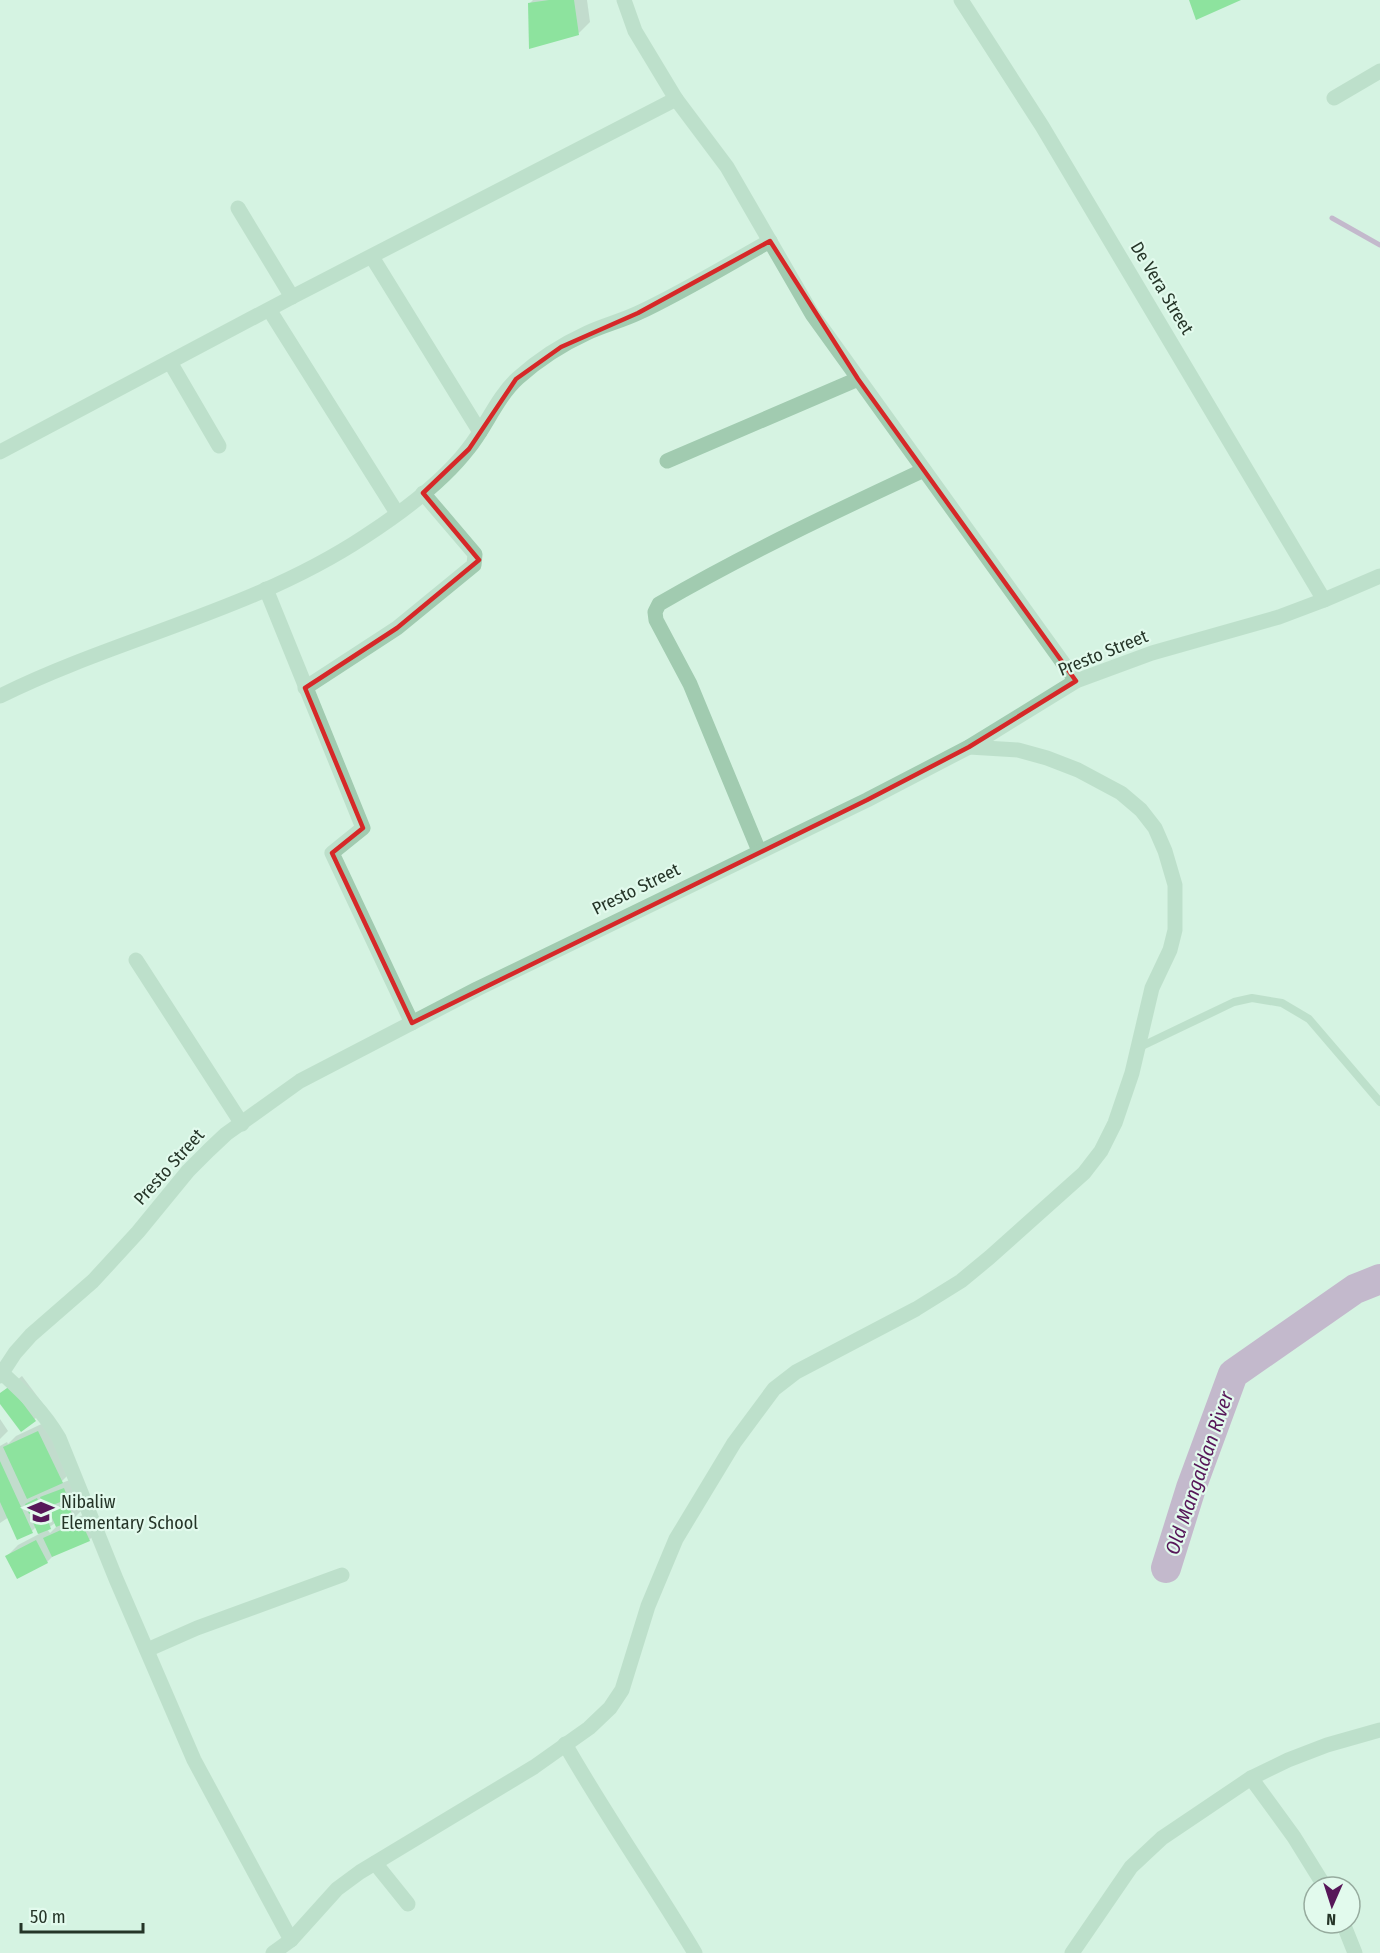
<svg xmlns="http://www.w3.org/2000/svg" width="1380" height="1953" font-family="'Fira Sans Condensed',sans-serif">
<rect width="100%" height="100%" fill="#d6f3e2"/>
<g fill="#0003" fill-rule="evenodd">
<polygon points="533,0 587,0 590,22 579,33 530,3"/>
<polygon points="22,1376 47,1409 21,1430 0,1402 0,1394"/>
<polygon points="0,1419 8,1431 0,1439"/>
<path d="M50 1420 73 1470 59 1484 75 1478 78 1486 66 1499 79 1493 85 1507 72 1520 92 1511 100 1529 89 1540 54 1555 47 1562 7 1556 18 1545 39 1534 36 1527 32 1531 9 1517 0 1523V1446L7 1442 8 1444 16 1436ZM55 1523 57 1526 50 1533 47 1529Z"/>
</g>
<g fill="none" stroke-linecap="round" stroke-linejoin="round">
<polyline stroke="#ae73b2" stroke-width="5" points="1332,218 1380,245"/>
<polyline stroke="#ae73b2" stroke-width="30" points="1166,1568 1191,1488 1233,1374 1355,1289 1380,1279"/>
</g>
<g fill="#36d04d">
<polygon points="549,0 574,0 579,35 529,49 528,3"/>
<polygon points="1189,0 1241,0 1196,20"/>
<polygon points="10,1386 36,1421 21,1432 0,1404 0,1393"/>
<polygon points="38,1431 63,1483 27,1499 3,1447"/>
<polygon points="0,1461 33,1533 17,1540 0,1502"/>
<polygon points="64,1488 68,1499 45,1508 40,1497"/>
<polygon points="37,1498 42,1509 29,1514 25,1504"/>
<polygon points="68,1503 74,1520 56,1527 49,1511"/>
<polygon points="45,1512 51,1529 38,1534 31,1518"/>
<polygon points="81,1521 90,1541 52,1557 43,1538"/>
<polygon points="36,1540 48,1563 17,1579 5,1556"/>
</g>
<g fill="none" stroke-linecap="round" stroke-linejoin="round">
<polyline stroke="#a1cbb0" stroke-width="8" points="1140,1047 1234,1002 1252,998 1282,1003 1309,1019 1380,1102"/>
<g stroke="#a1cbb0" stroke-width="15">
<polyline points="624,0 635,31 676,99 727,167 812,314 1076,681"/>
<polyline points="961,0 1042,126 1324,600"/>
<polyline points="1334,98 1380,71"/>
<polyline points="238,208 292,297"/>
<polyline points="372,257 480,432"/>
<polyline points="270,311 397,513"/>
<polyline points="170,362 219,446"/>
<polyline points="0,452 292,297 676,99"/>
<polyline points="667,461 858,379"/>
<polyline points="266,589 363,828 332,853 412,1023"/>
<polyline points="305,688 397,628 474,565 475,554 423,493"/>
<path d="M0 696C119 637 252 611 364 537 401 513 441 484 468 449 486 427 497 397 518 378 538 360 563 344 587 333 604 325 621 321 638 313 683 292 727 265 770 241"/>
<path d="M759 851 690 684 656 620 655 612 659 604C745 554 834 512 924 470"/>
<polyline points="136,960 242,1124"/>
<path d="M2 1373C25 1394 43 1411 59 1438L116 1579 194 1760 291 1940"/>
<polyline points="0,1376 15,1353 31,1335 93,1281 138,1232 188,1171 209,1150 226,1134 300,1081 477,989 867,800 969,747 1076,681 1152,653 1279,617 1324,600 1380,576"/>
<polyline points="147,1650 197,1628 342,1575"/>
<path d="M565 1744C606 1816 653 1883 695 1953"/>
<polyline points="1251,1778 1294,1837 1325,1887"/>
<polyline points="375,1863 408,1904"/>
<polyline points="1343,1923 1355,1953"/>
<polyline points="273,1953 291,1940 337,1889 360,1872 534,1767 589,1728 610,1708 622,1690 648,1606 676,1539 734,1443 774,1389 796,1372 916,1309 961,1281 990,1257 1084,1173 1101,1151 1115,1123 1132,1073 1152,988 1170,950 1175,930 1175,885 1165,851 1155,828 1141,810 1121,793 1078,770 1047,758 1018,750 969,747"/>
<polyline points="1072,1953 1131,1867 1162,1838 1251,1778 1288,1760 1327,1745 1380,1730"/>
</g>
</g>
<path d="M0 0H1380V1953H0ZM770 241 858 379 1076 681 969 747 867 800 412 1023 332 853 363 828 305 688 397 628 479 560 423 493 469 449 516 379 561 347 638 313Z" fill="#d6f3e2" fill-opacity=".55" fill-rule="evenodd"/>
<path fill="none" stroke="#d62828" stroke-width="4.5" stroke-linejoin="round" d="M770 241 858 379 1076 681 969 747 867 800 412 1023 332 853 363 828 305 688 397 628 479 560 423 493 469 449 516 379 561 347 638 313Z"/>
<defs>
<g id="school-bare" transform="scale(2.07)"><path d="M0-5L7-2L0 1L-7-2ZM-4 1L0 2.5L4 1V4Q0 6-4 4Z" fill="#571759" stroke="#e2faed" stroke-width="2.5" paint-order="stroke"/></g>
</defs>
<g fill-rule="evenodd">
<use href="#school-bare" x="41" y="1512"/>
</g>
<g text-anchor="middle" stroke-width="4.5" stroke-linejoin="round" paint-order="stroke">
<g font-size="18" fill="#253528" stroke="#e2faed">
<text transform="translate(1162 288) rotate(59)" y="6">De Vera Street</text>
<text transform="translate(1103 653) rotate(-22)" y="6">Presto Street</text>
<text transform="translate(636 889) rotate(-26)" y="6">Presto Street</text>
<text transform="translate(169 1167) rotate(-48)" y="6">Presto Street</text>
</g>
<g font-size="18" fill="#253528" stroke="#e2faed" text-anchor="start">
<text x="61" y="1508">Nibaliw<tspan x="61" dy="21">Elementary School</tspan></text>
</g>
<g font-size="20" font-style="italic" fill="#571759" stroke="#e2faed">
<text transform="translate(1199 1473) rotate(-71)" y="7">Old Mangaldan River</text>
</g>
</g>
<g transform="translate(1332 1905) rotate(183)"><circle r="28" fill="#e2faed" stroke="#96ab9e" stroke-width="1.5"/>
<path d="M0-4.5L10 22L0 15L-10 22Z" fill="#571759"/>
<text y="-9" font-size="16" font-weight="bold" text-anchor="middle" fill="#253528">N</text>
</g>
<path d="M21 1923v9h122v-9" fill="none" stroke="#253528" stroke-width="3"/>
<text x="30" y="1923" font-size="18" fill="#253528" stroke="#e2faed" stroke-width="4.5" paint-order="stroke">50 m</text>
</svg>
